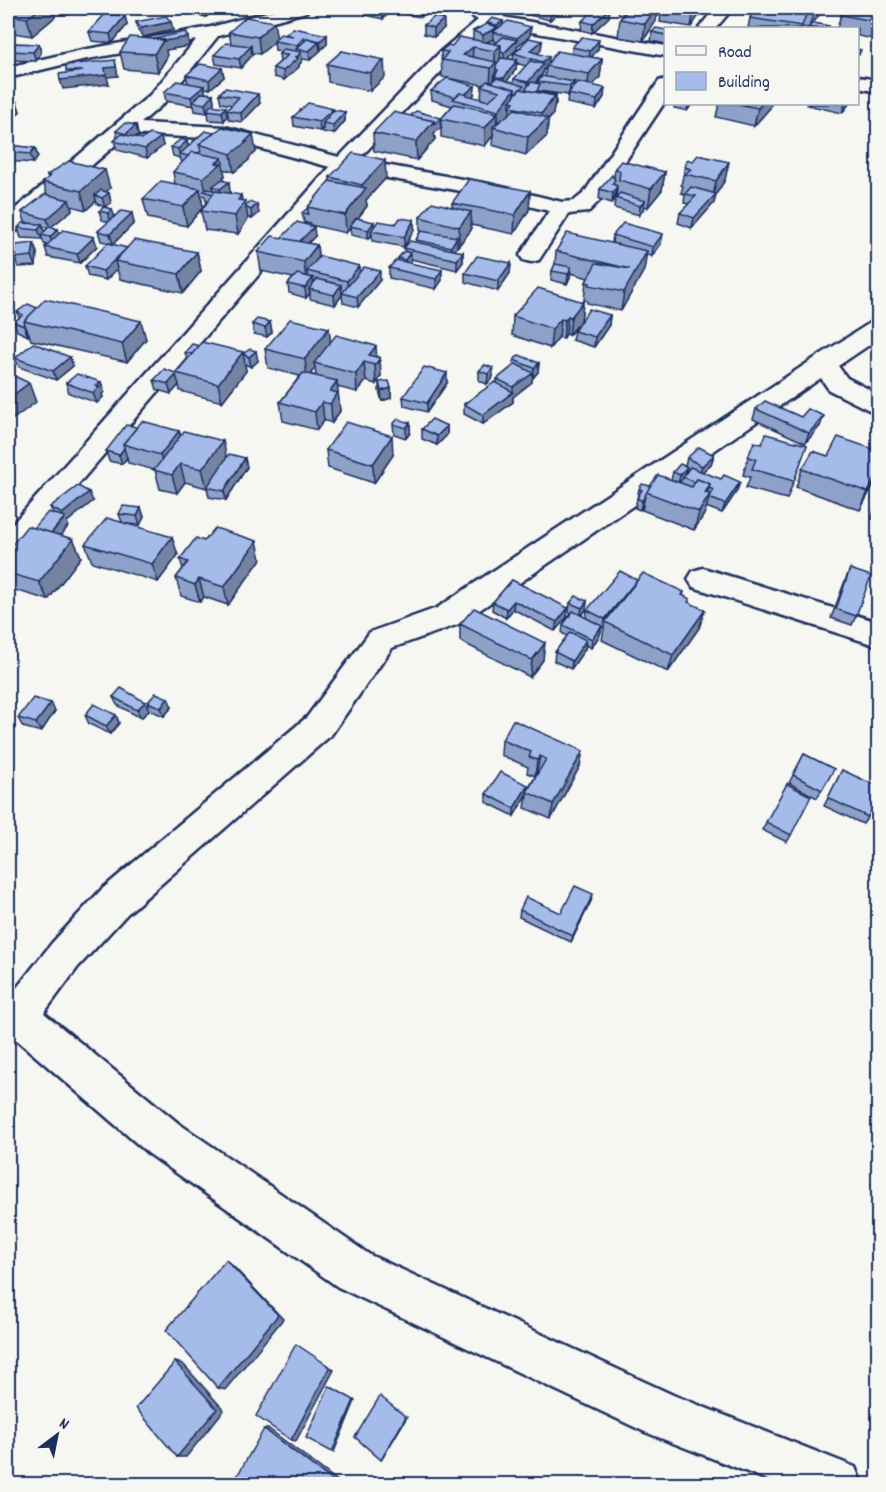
<svg xmlns="http://www.w3.org/2000/svg" width="886" height="1492" font-family="Dekko,sans-serif">
<rect width="100%" height="100%" fill="#f6f6f2"/>
<filter id="ink" filterUnits="userSpaceOnUse"><feTurbulence type="fractalNoise" baseFrequency=".0167" numOctaves="2"/><feDisplacementMap in="SourceGraphic" scale="12" xChannelSelector="R" yChannelSelector="G"/><feConvolveMatrix kernelMatrix="1 2 1 2 8 2 1 2 1" color-interpolation-filters="sRGB"/></filter>
<g filter="url(#ink)">
<g fill="none" stroke-linecap="round" stroke-linejoin="round">
<g stroke="#1b2f5e" stroke-width="5">
<g id="minor">
<polygon points="282,8 309,8 306,12 218,36 164,103 141,123 225,127 339,157 440,52 478,20 470,15 446,12 444,8 482,8 488,12 493,8 511,8 503,17 666,46 666,56 493,25 452,60 358,160 489,184 562,202 574,201 584,193 659,81 666,79 666,100 599,201 588,212 569,214 539,260 531,262 523,260 520,255 549,211 489,196 348,171 18,554 8,557 8,529 330,167 224,139 128,134 16,231 8,232 8,215 150,95 196,40 82,60 8,78 8,67 82,50 211,27"/>
<polygon points="715,8 733,8 716,28 699,28"/>
<polygon points="858,77 878,80 878,92 858,88"/>
<polygon points="878,321 878,339 838,366 847,378 878,394 878,412 869,410 829,390 821,378 459,624 392,648 331,735 127,914 78,967 44,1013 178,1123 370,1255 673,1395 855,1467 862,1484 778,1484 645,1432 338,1287 148,1153 17,1040 8,1044 8,999 52,943 101,890 307,717 370,632 437,608 815,358 870,323"/>
<polygon points="703,568 878,622 878,646 693,587 688,579 693,571"/>
</g>
</g>
<use href="#minor" fill="#f6f6f2" fill-rule="evenodd"/>
</g>
<g fill="#8ea1c8" stroke="#1b2f5e" stroke-width="1.5" fill-rule="evenodd">
<polygon points="8,8 75,8 67,15 54,13 55,17 32,36 8,32"/>
<polygon points="110,8 147,8 145,10 130,8 131,10 123,16 125,16 127,25 112,43 92,41 89,32 104,15 103,12"/>
<polygon points="195,8 218,8 206,17 196,15"/>
<polygon points="364,8 403,8 398,14 387,13 387,15 383,19 365,15"/>
<polygon points="403,8 426,8 426,11 421,17 403,14"/>
<polygon points="517,8 563,8 563,9 550,20 516,12"/>
<polygon points="610,8 609,17 592,33 581,30 582,21"/>
<polygon points="618,8 701,8 701,12 691,27 660,22 661,13 656,18 656,21 643,41 618,37 620,19 624,13 618,12"/>
<polygon points="780,8 822,8 820,14 813,23 829,26 828,28 808,28 802,27 801,28 748,28 750,18"/>
<polygon points="879,8 879,40 858,36 858,28 837,28 841,15"/>
<path d="M503 21 502 25 530 36 517 46V49L507 59H513L514 53 519 50V48L542 41 541 50 537 53 548 64 572 54V47L598 49 591 57 602 59 600 77 593 85 604 97 596 109 567 103 568 95 539 91 556 95V104L554 106 553 114 548 121 547 136 526 155 492 145 493 135 485 146 441 137V119L452 106 432 100 431 91 475 86 474 95 472 97 481 99 482 86 483 85 442 77 441 51 452 46 473 40V31L487 24ZM493 39V41L497 42 495 44 487 42ZM516 63 526 66 514 79V83L507 81 516 69ZM546 67 545 76 538 82V83H535L543 73 544 69Z"/>
<polygon points="136,22 173,30 143,37 138,31"/>
<polygon points="424,25 444,28 434,37 424,34"/>
<polygon points="666,30 666,44 651,41 652,32"/>
<polygon points="229,32 276,39 286,35 286,34 327,35 327,44 320,49 320,51 310,60 302,59 302,61 299,65 299,67 284,80 274,77 273,68 280,62 279,54 281,51 275,50 274,42 260,54 252,53 252,55 241,68 216,64 214,55 231,43"/>
<polygon points="188,37 189,46 166,50 167,57 158,72 124,69 120,52 154,39"/>
<polygon points="8,43 39,44 41,53 36,61 8,60"/>
<polygon points="342,51 385,77 370,91 328,82 327,64"/>
<polygon points="222,68 224,77 210,89 204,88 205,93 213,94 214,103 213,105 227,116 224,121 209,120 208,112 207,113 195,111 194,106 166,101 164,92 188,83 186,75"/>
<polygon points="225,88 260,103 242,122 229,120 227,110 232,105 221,103 219,94"/>
<polygon points="879,95 879,122 875,121 878,113 874,113 875,107"/>
<polygon points="8,101 20,111 11,123 8,123"/>
<polygon points="675,104 692,104 687,111 674,108"/>
<polygon points="719,104 771,104 770,108 754,126 716,117"/>
<polygon points="807,104 849,104 842,113 807,105"/>
<polygon points="333,109 334,111 345,112 345,121 334,134 323,132 323,128 320,131 294,126 293,117"/>
<polygon points="879,123 879,133 875,132"/>
<polygon points="136,125 138,135 135,137 142,139 161,137 163,146 147,158 117,150 114,141 117,138 116,131"/>
<polygon points="441,128 434,133 435,139 417,160 374,151 373,133"/>
<polygon points="205,131 256,152 249,158 249,160 234,172 223,169 225,176 223,177 224,181 230,192 229,193 242,200 246,205 259,213 252,219 248,218 238,234 205,230 201,211 208,201 206,201 205,196 201,195 203,207 187,226 148,218 143,199 175,184 173,172 182,163 180,157 180,158 173,156 171,147 187,141 188,146"/>
<polygon points="8,145 35,148 38,157 33,163 8,161"/>
<polygon points="685,167 725,180 716,194 714,203 692,228 678,223 680,213 689,204 684,203 685,194 681,193 683,186 681,185"/>
<polygon points="615,168 665,172 662,190 648,207 644,206 643,210 639,215 614,208 615,198 616,197 617,189 616,188 615,196 612,203 599,199 600,189 614,178"/>
<path d="M47 175 110 188 106 192 109 193 111 203 105 207 97 204 96 201 86 210 71 206 72 210 51 227 58 229 59 233 97 246 80 263 48 257 45 247 47 245 44 244 42 238V239L21 238 18 228 32 224 25 222 22 212 47 194 43 182 48 178ZM42 226 48 228 44 232Z"/>
<polygon points="330,177 386,178 366,200 367,206 358,218 374,227 414,220 414,230 404,247 372,241 372,235 368,239 351,235 350,228 346,233 310,225 310,223 309,224 304,222 302,213 308,208 308,207 330,181"/>
<polygon points="530,191 529,210 514,234 471,225 471,230 459,245 457,245 457,247 454,251 463,252 463,262 457,270 411,259 411,263 442,280 436,289 389,278 389,268 398,260 398,258 405,252 404,248 416,242 416,240 420,232 420,217 452,207 452,203"/>
<polygon points="104,207 114,217 134,223 113,244 101,241 98,231 109,222 102,220 99,211"/>
<polygon points="613,235 661,244 652,256 646,255 644,270 621,311 587,303 587,301 584,300 586,282 588,278 571,273 570,277 567,284 551,280 552,271 555,264 556,251 612,243"/>
<polygon points="315,236 308,243 317,245 318,259 360,272 380,280 358,307 343,303 342,295 335,305 310,299 310,293 306,298 289,293 288,284 293,278 261,271 258,252 281,238"/>
<polygon points="127,248 197,252 201,271 183,293 120,279 117,269 106,280 88,276 85,266"/>
<polygon points="37,253 36,266 18,267 15,258"/>
<polygon points="511,263 510,273 498,291 465,282 465,273"/>
<polygon points="583,302 581,321 610,315 609,325 594,347 572,340 574,331 580,322 569,335 566,334 563,339 559,337 550,348 512,335 513,316"/>
<polygon points="37,308 146,339 127,362 31,340 29,334 28,336 17,331 14,322 19,318 17,312"/>
<polygon points="270,322 272,332 267,337 254,334 252,324"/>
<path d="M329 328 330 343 376 357 381 376 376 384 366 381 357 392 337 387 340 411 332 423 324 420 317 430 283 421 280 402 300 376 268 368 265 349ZM315 368 316 376 310 374Z"/>
<polygon points="185,352 243,354 258,361 251,367 245,364 246,371 222,402 180,391 179,385 171,394 157,390 154,380 176,373 187,360"/>
<polygon points="70,357 73,366 56,380 19,367 15,358"/>
<polygon points="514,360 539,363 538,372 533,378 532,377 532,382 513,397 513,402 483,424 464,414 464,404 497,383 497,379 513,366"/>
<polygon points="485,365 493,377 487,384 479,381 479,371"/>
<polygon points="101,382 104,392 102,394 103,397 97,403 69,393 66,383"/>
<polygon points="379,382 391,388 391,398 382,401 379,391"/>
<polygon points="447,383 427,412 404,406 403,397"/>
<polygon points="756,409 820,426 805,443 753,419"/>
<polygon points="410,423 410,433 406,438 394,434 393,424"/>
<polygon points="447,426 447,435 437,445 422,439 422,429"/>
<polygon points="137,427 179,431 181,436 247,467 226,500 209,497 207,487 208,485 207,488 185,482 177,493 160,489 155,470 128,463 127,458 122,464 109,461 106,451"/>
<polygon points="762,444 807,445 787,499 746,488 750,477 743,475 748,457"/>
<polygon points="326,450 393,455 374,483 328,468"/>
<polygon points="879,451 879,474 860,510 796,487 802,469 828,456"/>
<polygon points="714,455 711,464 702,472 737,491 722,513 706,507 705,513 694,530 642,510 643,505 640,510 635,508 639,489 671,480 673,472 685,466 687,458"/>
<polygon points="879,490 879,520 872,519"/>
<polygon points="93,501 67,522 68,526 61,536 73,539 81,557 48,600 8,588 8,550 53,513 50,507"/>
<polygon points="141,508 144,517 140,525 127,524 178,555 158,582 92,562 85,544 122,522 119,514"/>
<polygon points="879,523 879,561 871,559"/>
<polygon points="180,559 261,559 228,605 204,597 200,602 181,596 176,578 183,569"/>
<polygon points="850,569 856,616 852,625 831,618 846,578"/>
<polygon points="512,580 567,617 555,631 513,609 506,618 492,610 493,602"/>
<polygon points="637,580 684,592 683,596 689,603 705,610 699,628 668,672 602,640 604,628 602,627 600,635 591,648 586,645 585,649 571,669 554,661 555,652 567,636 562,633 563,625 571,613 569,612 570,603 587,601 586,610 581,616 586,618 587,610"/>
<polygon points="460,624 543,660 530,677 460,641"/>
<polygon points="113,697 145,702 149,710 141,718 117,705"/>
<polygon points="148,702 172,707 164,716 152,711"/>
<polygon points="55,711 41,732 23,727 18,718"/>
<polygon points="85,715 116,715 119,723 110,734 89,724"/>
<polygon points="502,740 580,766 551,819 525,808 527,794 514,816 486,802 486,794 527,791 538,772 537,772 535,776 527,773 528,767 501,755"/>
<polygon points="804,754 834,769 817,798 789,783"/>
<polygon points="842,770 868,817 863,824 824,806"/>
<polygon points="787,784 791,835 787,842 762,830"/>
<polygon points="591,901 571,942 519,917 520,910 561,913"/>
</g>
<g fill="#7483a3" stroke="#1b2f5e" stroke-width="1.5">
<polygon points="41,8 53,8 55,17 32,36 27,18"/>
<polygon points="65,8 75,8 67,15"/>
<polygon points="121,8 130,8 131,10 114,23 112,14"/>
<polygon points="204,8 218,8 206,17"/>
<polygon points="385,8 387,8 387,15 383,19 382,10"/>
<polygon points="398,8 403,8 398,14"/>
<polygon points="421,8 426,8 426,11 421,17"/>
<polygon points="551,8 563,8 563,9 550,20"/>
<polygon points="610,8 609,17 592,33 593,24"/>
<polygon points="655,8 662,8 661,13 656,18 656,21 643,41 645,24"/>
<polygon points="696,8 701,8 701,12 691,27 694,10"/>
<polygon points="816,8 822,8 820,14 809,28 814,11"/>
<polygon points="125,16 127,25 112,43 110,34"/>
<polygon points="444,19 444,28 434,37 434,28"/>
<polygon points="503,21 502,30 493,32 493,39 483,44 483,35 497,28 497,25"/>
<polygon points="171,22 173,30 143,37 141,28"/>
<polygon points="274,22 277,40 260,54 258,37"/>
<polygon points="531,27 530,36 517,46 517,49 504,62 504,53 517,41 517,38"/>
<polygon points="327,35 327,44 321,50 320,41"/>
<polygon points="188,37 189,46 166,50 167,57 158,72 154,54 164,40"/>
<polygon points="304,37 305,46 298,49 297,45"/>
<polygon points="599,40 598,49 589,60 590,51"/>
<polygon points="542,41 541,50 532,59 530,51"/>
<polygon points="319,42 320,51 310,60 309,51"/>
<polygon points="39,44 41,53 36,61 33,52"/>
<polygon points="501,45 500,62 496,68 494,80 490,86 491,68 495,63 495,51"/>
<polygon points="251,46 252,55 241,68 239,59"/>
<polygon points="473,47 472,64 463,55"/>
<polygon points="301,52 302,61 299,65 299,67 284,80 283,71 297,59 297,57"/>
<polygon points="549,57 548,66 544,69 543,73 528,91 528,82 541,67 542,62"/>
<polygon points="602,59 600,77 587,92 589,74"/>
<polygon points="115,60 118,76 107,77 109,84 63,89 60,80 105,68"/>
<polygon points="384,60 385,77 370,91 370,73"/>
<polygon points="517,60 516,69 503,87 504,78"/>
<polygon points="222,68 224,77 210,89 209,80"/>
<polygon points="574,82 573,91 569,95 570,86"/>
<polygon points="204,86 206,95 193,102 193,107 191,97"/>
<polygon points="475,86 474,95 465,103 460,99"/>
<polygon points="605,88 604,97 596,109 597,100"/>
<polygon points="515,89 514,107 514,102 510,101 510,113 498,129 498,111"/>
<polygon points="213,94 214,103 209,111 207,110 207,113 205,104"/>
<polygon points="258,94 260,103 242,122 241,113"/>
<polygon points="556,95 553,114 548,121 547,136 526,155 528,137 541,125 542,113"/>
<polygon points="17,102 20,111 11,123 8,114"/>
<polygon points="688,104 692,104 687,111"/>
<polygon points="762,104 771,104 770,108 754,126 758,108"/>
<polygon points="845,104 849,104 842,113"/>
<polygon points="226,107 227,116 224,121 222,112"/>
<polygon points="333,109 334,119 323,123 323,128 320,131 319,122"/>
<polygon points="345,112 345,121 334,134 333,125"/>
<polygon points="497,113 496,128 493,127 493,135 485,146 485,128"/>
<polygon points="441,118 441,128 434,133 435,139 417,160 416,142 434,121"/>
<polygon points="136,125 138,135 128,143 126,134"/>
<polygon points="253,134 256,152 249,158 249,160 234,172 231,154"/>
<polygon points="161,137 163,146 147,158 145,149"/>
<polygon points="187,141 189,150 180,154 180,158 178,149"/>
<polygon points="35,148 38,157 33,163 30,154"/>
<polygon points="222,158 225,176 223,177 224,182 213,186 213,190 206,192 203,178"/>
<polygon points="385,160 386,178 366,200 367,206 352,226 350,226 350,228 346,233 345,215 363,192 362,185"/>
<polygon points="729,162 725,180 716,194 714,203 692,228 694,218 713,197 716,181"/>
<polygon points="105,170 110,188 101,197 95,195 96,201 86,210 81,191"/>
<polygon points="665,172 662,190 648,207 651,189"/>
<polygon points="229,182 230,192 222,198 220,189"/>
<polygon points="617,186 615,196 612,203 613,193"/>
<polygon points="200,189 203,207 187,226 183,207"/>
<polygon points="530,191 529,210 514,234 515,215"/>
<polygon points="109,193 111,203 105,207 102,198"/>
<polygon points="241,195 243,204 245,201 248,219 238,234 235,216 238,200"/>
<polygon points="69,200 72,210 50,228 47,219"/>
<polygon points="645,201 643,210 639,215 640,206"/>
<polygon points="257,204 259,213 252,219 251,210"/>
<polygon points="112,209 115,218 111,222 108,213"/>
<polygon points="471,212 471,230 459,245 459,227"/>
<polygon points="132,213 134,223 113,244 110,234"/>
<polygon points="414,220 414,230 404,247 404,237"/>
<polygon points="374,222 374,231 371,231 372,235 368,239 368,230"/>
<polygon points="42,224 45,234 41,235 42,238 42,239 38,230"/>
<polygon points="314,227 315,236 295,257 293,247"/>
<polygon points="58,229 61,238 53,246 50,237"/>
<polygon points="663,234 661,244 652,256 653,247"/>
<polygon points="10,235 13,244 14,269 8,270"/>
<polygon points="94,237 97,246 80,263 77,254"/>
<polygon points="457,237 457,247 451,256 451,247"/>
<polygon points="34,243 37,253 36,266 32,256"/>
<polygon points="317,245 319,264 307,271 308,278 306,281 304,262"/>
<polygon points="647,251 644,270 621,311 624,292"/>
<polygon points="197,252 201,271 183,293 179,274"/>
<polygon points="463,252 463,262 457,270 457,260"/>
<polygon points="121,253 115,261 117,269 106,280 103,271"/>
<polygon points="410,253 411,263 405,270 405,260"/>
<polygon points="511,263 510,273 498,291 498,281"/>
<polygon points="359,266 360,276 348,291 347,281"/>
<polygon points="571,267 570,277 567,284 568,274"/>
<polygon points="442,270 442,280 436,289 436,279"/>
<polygon points="380,271 380,280 358,307 357,297"/>
<polygon points="313,278 314,288 309,289 310,293 306,298 305,288"/>
<polygon points="341,285 342,295 335,305 334,295"/>
<polygon points="8,302 13,315 8,319"/>
<polygon points="583,302 581,321 569,335 571,317"/>
<polygon points="610,315 609,325 594,347 595,337"/>
<polygon points="568,316 566,334 563,339 565,320"/>
<polygon points="561,319 559,337 550,348 552,329"/>
<polygon points="141,321 146,339 127,362 122,344"/>
<polygon points="270,322 272,332 267,337 265,328"/>
<polygon points="25,325 29,334 28,336 24,326"/>
<polygon points="329,328 331,347 314,363 315,368 307,378 305,359"/>
<polygon points="376,346 377,363 380,358 381,376 376,384 375,365 369,355"/>
<polygon points="256,351 258,361 251,367 249,357"/>
<polygon points="243,352 246,371 222,402 218,384"/>
<polygon points="70,357 73,366 56,380 53,371"/>
<polygon points="364,362 366,381 357,392 356,374"/>
<polygon points="539,363 538,372 533,378 534,368"/>
<polygon points="493,368 493,377 487,384 488,374"/>
<polygon points="447,373 447,383 427,412 427,403"/>
<polygon points="533,373 532,382 513,397 513,402 483,424 483,415 513,392 513,387"/>
<polygon points="176,375 179,385 171,394 168,384"/>
<polygon points="337,381 340,411 332,423 330,391"/>
<polygon points="101,382 104,392 102,394 103,397 97,403 93,393 96,386"/>
<polygon points="29,383 36,402 8,423 8,399"/>
<polygon points="391,388 391,398 382,401 381,391"/>
<polygon points="322,402 324,420 317,430 315,412"/>
<polygon points="824,416 820,426 805,443 809,433"/>
<polygon points="410,423 410,433 406,438 406,428"/>
<polygon points="447,426 447,435 437,445 437,436"/>
<polygon points="179,431 184,449 165,473 160,455"/>
<polygon points="392,436 393,455 374,483 373,464"/>
<polygon points="223,441 227,459 207,488 202,469"/>
<polygon points="124,448 127,458 122,464 119,455"/>
<polygon points="714,455 711,464 699,475 702,466"/>
<polygon points="245,458 247,467 226,500 224,491"/>
<polygon points="180,464 185,482 177,493 172,475"/>
<polygon points="687,467 684,477 678,484 680,475"/>
<polygon points="879,472 879,474 860,510 868,492"/>
<polygon points="740,482 737,491 722,513 725,504"/>
<polygon points="710,484 705,502 710,494 705,513 694,530 705,493"/>
<polygon points="89,492 93,501 67,522 68,526 52,546 48,537 64,519 62,514"/>
<polygon points="645,496 643,505 640,510 642,501"/>
<polygon points="141,508 144,517 140,525 137,516"/>
<polygon points="172,537 178,555 158,582 152,564"/>
<polygon points="73,539 81,557 48,600 39,582"/>
<polygon points="257,541 261,559 228,605 224,587"/>
<polygon points="199,579 204,597 200,602 195,585"/>
<polygon points="637,580 605,622 604,628 605,619"/>
<polygon points="514,601 513,609 506,618 507,609"/>
<polygon points="587,601 586,610 580,617 582,608"/>
<polygon points="568,608 567,617 555,631 557,622"/>
<polygon points="705,610 699,628 668,672 673,655"/>
<polygon points="602,626 600,635 591,648 592,639"/>
<polygon points="586,640 585,649 571,669 572,661"/>
<polygon points="545,643 543,660 530,677 532,660"/>
<polygon points="168,698 172,707 164,716 161,708"/>
<polygon points="145,702 149,710 141,718 137,710"/>
<polygon points="51,703 55,711 41,732 36,723"/>
<polygon points="116,715 119,723 110,734 106,726"/>
<polygon points="583,751 580,766 551,819 553,804"/>
<polygon points="540,756 537,772 535,776 537,760"/>
<polygon points="528,785 527,793 514,816 514,808"/>
<polygon points="593,894 591,901 571,942 573,936"/>
<polygon points="226,1260 233,1266 283,1319 225,1390 218,1388"/>
<polygon points="175,1362 183,1364 224,1410 186,1457 177,1457"/>
<polygon points="330,1367 334,1370 296,1441 291,1440"/>
<polygon points="329,1386 355,1401 334,1452 332,1452"/>
<polygon points="406,1417 407,1417 382,1459 381,1460"/>
<polygon points="264,1429 269,1429 343,1485 338,1485"/>
</g>
<g fill="#a5bbe9" stroke="#1b2f5e" stroke-width="1.5">
<polygon points="8,8 41,8 27,18 8,15"/>
<polygon points="110,8 121,8 112,14 103,12"/>
<polygon points="370,8 385,8 382,10"/>
<polygon points="597,8 610,8 593,24 582,21"/>
<polygon points="629,8 656,8 645,24 620,19"/>
<polygon points="677,8 696,8 694,10"/>
<polygon points="769,8 777,8 807,12 802,26 750,18 755,9 767,10"/>
<polygon points="797,8 816,8 814,11"/>
<polygon points="846,8 879,8 879,22 841,15"/>
<polygon points="105,14 125,16 110,34 89,32"/>
<polygon points="166,16 171,22 141,28 136,22"/>
<polygon points="246,17 274,22 258,37 229,32"/>
<polygon points="434,17 444,19 434,28 424,25"/>
<polygon points="492,18 503,21 497,25 487,23"/>
<polygon points="508,21 531,27 517,38 493,32"/>
<polygon points="813,23 829,26 827,28 808,28"/>
<polygon points="487,24 498,27 483,35 473,31"/>
<polygon points="293,28 327,35 320,41 304,37 297,45 274,41 280,34 293,36 286,34"/>
<polygon points="656,28 666,30 666,35 652,32"/>
<polygon points="185,32 188,37 164,41 164,40 154,39"/>
<polygon points="130,37 164,40 154,54 120,52"/>
<polygon points="459,37 501,45 495,51 473,47 463,55 496,62 491,68 442,60 448,52 441,51 448,45 452,46"/>
<polygon points="503,37 517,40 504,53 501,52 501,45 495,44"/>
<polygon points="582,37 599,40 590,51 572,47"/>
<polygon points="529,38 542,41 530,51 549,57 542,62 514,53 521,48 519,48"/>
<polygon points="307,39 319,42 309,51 296,49"/>
<polygon points="8,43 39,44 33,52 8,51"/>
<polygon points="226,43 251,46 239,59 214,55"/>
<polygon points="283,49 301,52 297,57 294,56 298,58 283,71 273,68 288,55 279,54"/>
<polygon points="858,49 861,50 859,55 858,55"/>
<polygon points="342,51 384,60 370,73 327,64"/>
<polygon points="557,51 602,59 589,74 546,66"/>
<polygon points="501,58 517,60 504,78 495,77 498,70 496,69 496,65"/>
<polygon points="115,60 116,67 105,68 106,75 60,80 59,74 83,71 66,71 66,65"/>
<polygon points="530,61 544,64 528,82 514,79"/>
<polygon points="200,64 222,68 209,80 186,75"/>
<polygon points="542,76 574,82 570,86 538,82"/>
<polygon points="447,78 475,86 464,95 460,93 455,97 431,91"/>
<polygon points="497,78 524,86 515,93 515,89 491,83"/>
<polygon points="177,81 204,86 191,97 164,92"/>
<polygon points="487,81 515,89 498,111 453,99 460,93 488,101 500,91 482,86"/>
<polygon points="531,82 540,84 537,91 556,95 552,100 555,96 525,90"/>
<polygon points="577,82 605,88 597,100 568,94"/>
<polygon points="225,88 258,94 241,113 227,110 239,97 219,94"/>
<polygon points="520,89 555,96 542,113 510,107 514,102 510,101"/>
<polygon points="201,93 213,94 205,104 193,102"/>
<polygon points="8,101 17,102 8,114"/>
<polygon points="308,103 333,109 319,122 293,117"/>
<polygon points="454,104 497,113 485,128 441,119"/>
<polygon points="737,104 762,104 758,108"/>
<polygon points="211,105 226,107 222,112 207,110"/>
<polygon points="515,109 548,118 528,137 493,127"/>
<polygon points="334,110 345,112 333,125 323,123"/>
<polygon points="416,111 441,118 434,124 434,121 410,116"/>
<polygon points="393,112 434,121 416,142 373,133"/>
<polygon points="125,123 136,125 126,134 116,131"/>
<polygon points="222,127 253,134 245,142 247,142 231,154 199,144"/>
<polygon points="205,131 214,133 199,144 201,151 198,153 192,152 188,156 180,154"/>
<polygon points="122,134 142,139 150,134 161,137 145,149 114,141"/>
<polygon points="181,139 187,141 178,149 171,147"/>
<polygon points="8,145 35,148 30,154 8,152"/>
<polygon points="192,152 222,158 216,163 221,164 203,178 173,172"/>
<polygon points="353,153 385,160 362,185 330,177"/>
<polygon points="698,155 729,162 716,181 685,174 691,169 685,167 687,160 693,161"/>
<polygon points="69,161 105,170 81,191 43,182 50,176 47,175"/>
<polygon points="621,161 665,172 651,189 619,180 620,171 615,168"/>
<polygon points="612,175 615,180 612,184 617,186 613,193 600,189"/>
<polygon points="469,179 530,191 515,215 452,203"/>
<polygon points="221,180 229,182 220,189 213,186"/>
<polygon points="161,181 200,189 183,207 143,199"/>
<polygon points="329,181 366,188 345,215 308,207"/>
<polygon points="691,187 716,194 694,218 680,213 696,196 685,194"/>
<polygon points="207,189 218,191 215,191 213,194 204,191"/>
<polygon points="101,190 109,193 102,198 95,195"/>
<polygon points="215,191 241,195 238,200 245,201 235,216 201,211"/>
<polygon points="620,193 645,201 640,206 615,198"/>
<polygon points="45,194 69,200 47,219 22,212"/>
<polygon points="250,202 257,204 251,210 247,208 246,205"/>
<polygon points="432,202 471,212 459,227 420,217"/>
<polygon points="104,207 112,209 108,213 99,211"/>
<polygon points="308,208 308,214 302,213"/>
<polygon points="121,211 132,213 110,234 98,231"/>
<polygon points="356,218 374,222 368,230 350,226"/>
<polygon points="400,218 414,220 404,237 371,231 378,221 396,224"/>
<polygon points="297,222 314,227 299,242 281,238"/>
<polygon points="22,223 42,224 38,230 18,228"/>
<polygon points="623,223 663,234 653,247 613,235"/>
<polygon points="49,227 58,229 50,237 41,235"/>
<polygon points="63,230 94,237 77,254 45,247"/>
<polygon points="421,231 457,237 451,247 416,240"/>
<polygon points="567,233 647,251 624,292 589,285 590,283 586,282 596,263 630,269 556,251"/>
<polygon points="8,235 10,235 11,259 8,259"/>
<polygon points="272,236 317,245 304,262 258,252"/>
<polygon points="134,240 197,252 179,274 115,261"/>
<polygon points="410,241 463,252 457,260 404,248"/>
<polygon points="34,243 32,256 15,258 16,245"/>
<polygon points="108,243 127,248 103,271 85,266"/>
<polygon points="404,251 410,253 405,260 398,258"/>
<polygon points="320,256 359,266 347,281 307,271"/>
<polygon points="477,256 511,263 498,281 465,273"/>
<polygon points="396,260 442,270 436,279 389,268"/>
<polygon points="555,264 571,267 568,274 552,271"/>
<polygon points="364,267 380,271 357,297 342,293"/>
<polygon points="297,274 313,278 305,288 288,284"/>
<polygon points="317,279 341,285 334,295 309,289"/>
<polygon points="538,288 583,302 571,317 568,316 565,320 561,319 552,329 513,316"/>
<polygon points="45,299 141,321 122,344 24,321"/>
<polygon points="28,304 37,308 24,321 25,325 24,326 14,322 23,315 17,312"/>
<polygon points="589,309 610,315 595,337 574,331"/>
<polygon points="257,319 270,322 265,328 252,324"/>
<polygon points="290,319 329,328 305,359 265,349"/>
<polygon points="336,335 376,346 369,355 380,358 375,365 364,362 356,374 314,363"/>
<polygon points="202,342 243,352 218,384 176,373"/>
<polygon points="33,343 70,357 53,371 15,358"/>
<polygon points="192,344 199,346 192,354 185,352"/>
<polygon points="250,349 256,351 249,357 243,354"/>
<polygon points="519,355 539,363 534,368 514,360"/>
<polygon points="516,364 533,373 513,387 497,379"/>
<polygon points="485,365 493,368 488,374 479,371"/>
<polygon points="424,367 447,373 427,403 403,397"/>
<polygon points="164,369 176,373 176,375 168,384 154,380"/>
<polygon points="8,373 29,383 8,399"/>
<polygon points="303,373 337,381 330,391 338,393 330,404 322,402 315,412 280,402"/>
<polygon points="77,374 101,382 96,386 100,387 93,393 66,383"/>
<polygon points="389,381 391,388 381,391 379,382"/>
<polygon points="495,382 513,392 483,415 464,404"/>
<polygon points="765,401 801,417 808,409 824,416 809,433 756,409"/>
<polygon points="398,419 410,423 406,428 393,424"/>
<polygon points="432,419 447,426 437,436 422,429"/>
<polygon points="142,421 179,431 160,455 123,444"/>
<polygon points="346,422 392,436 373,464 326,450"/>
<polygon points="126,425 137,427 123,444 124,448 119,455 106,451"/>
<polygon points="184,431 223,441 202,469 180,464 172,475 154,470"/>
<polygon points="766,434 807,445 794,481 752,469 756,459 748,457 754,442 762,444"/>
<polygon points="838,437 879,451 879,472 868,492 802,469 813,451 828,456"/>
<polygon points="699,447 714,455 702,466 687,458"/>
<polygon points="229,454 245,458 224,491 207,487"/>
<polygon points="680,464 687,467 680,475 673,472"/>
<polygon points="690,467 721,479 724,475 740,482 725,504 709,498 714,490 709,488 710,484 697,479 695,482 683,477"/>
<polygon points="658,475 692,487 697,479 710,484 705,493 710,494 699,512 646,492"/>
<polygon points="642,484 650,486 642,501 637,498 642,490 639,489"/>
<polygon points="78,486 89,492 62,514 50,507"/>
<polygon points="123,506 141,508 137,516 119,514"/>
<polygon points="48,512 65,517 51,533 34,528"/>
<polygon points="107,518 172,537 152,564 85,544"/>
<polygon points="27,526 73,539 39,582 8,573 8,550"/>
<polygon points="215,528 257,541 224,587 199,579 195,585 176,578 188,562 180,559 196,538 204,541"/>
<polygon points="850,569 871,576 856,616 836,609"/>
<polygon points="620,571 637,580 605,619 587,610"/>
<polygon points="643,573 684,592 682,595 690,599 688,602 705,610 673,655 605,622"/>
<polygon points="512,580 568,608 557,622 514,601 507,609 493,602"/>
<polygon points="576,596 587,601 582,608 570,603"/>
<polygon points="474,608 545,643 532,660 460,624"/>
<polygon points="573,611 602,626 592,639 563,625"/>
<polygon points="570,632 586,640 572,661 555,652"/>
<polygon points="121,688 145,702 137,710 113,697"/>
<polygon points="156,693 168,698 161,708 148,702"/>
<polygon points="33,698 51,703 36,723 18,718"/>
<polygon points="94,704 116,715 106,726 85,715"/>
<polygon points="513,720 583,751 553,804 527,792 546,759 540,756 537,760 529,757 531,752 502,740"/>
<polygon points="804,754 834,769 822,790 793,775"/>
<polygon points="842,770 879,787 879,793 868,817 828,798"/>
<polygon points="500,772 528,785 514,808 486,794"/>
<polygon points="787,784 811,796 791,835 766,822"/>
<polygon points="575,886 593,894 573,936 520,910 526,897 561,913"/>
<polygon points="226,1260 278,1315 218,1388 166,1330"/>
<polygon points="296,1344 330,1367 291,1440 256,1416"/>
<polygon points="175,1362 217,1409 177,1457 136,1408"/>
<polygon points="329,1386 354,1400 332,1452 306,1438"/>
<polygon points="380,1396 406,1417 381,1460 355,1437"/>
<polygon points="264,1429 338,1485 232,1485"/>
</g>
</g>
<rect width="886" height="1492" fill="none" stroke="#f6f6f2" stroke-width="30"/>
<rect x="15" y="15" width="856" height="1462" fill="none" stroke="#1b2f5e" stroke-width="2" filter="url(#ink)"/>
<rect x="664" y="27" width="195" height="78" fill="#f6f6f2" stroke="#9ea6b7" stroke-width="1.5"/>
<rect x="676" y="46" width="30" height="9" fill="#f6f6f2" stroke="#9ea6b7" stroke-width="1.5"/>
<text x="718" y="57" font-size="18" fill="#1b2f5e">Road</text>
<rect x="676" y="72" width="30" height="18" fill="#a5bbe9" stroke="#9ea6b7" stroke-width="1.5"/>
<text x="718" y="87" font-size="18" fill="#1b2f5e">Building</text>
<g transform="translate(57 1435) rotate(32)" stroke="#f6f6f2" stroke-width="4.5" paint-order="stroke">
<path d="M0-4.5L10 22L0 15L-10 22Z" fill="#1b2f5e"/>
<text y="-9" font-size="16" font-weight="bold" text-anchor="middle" fill="#1b2f5e">N</text>
</g>
</svg>
